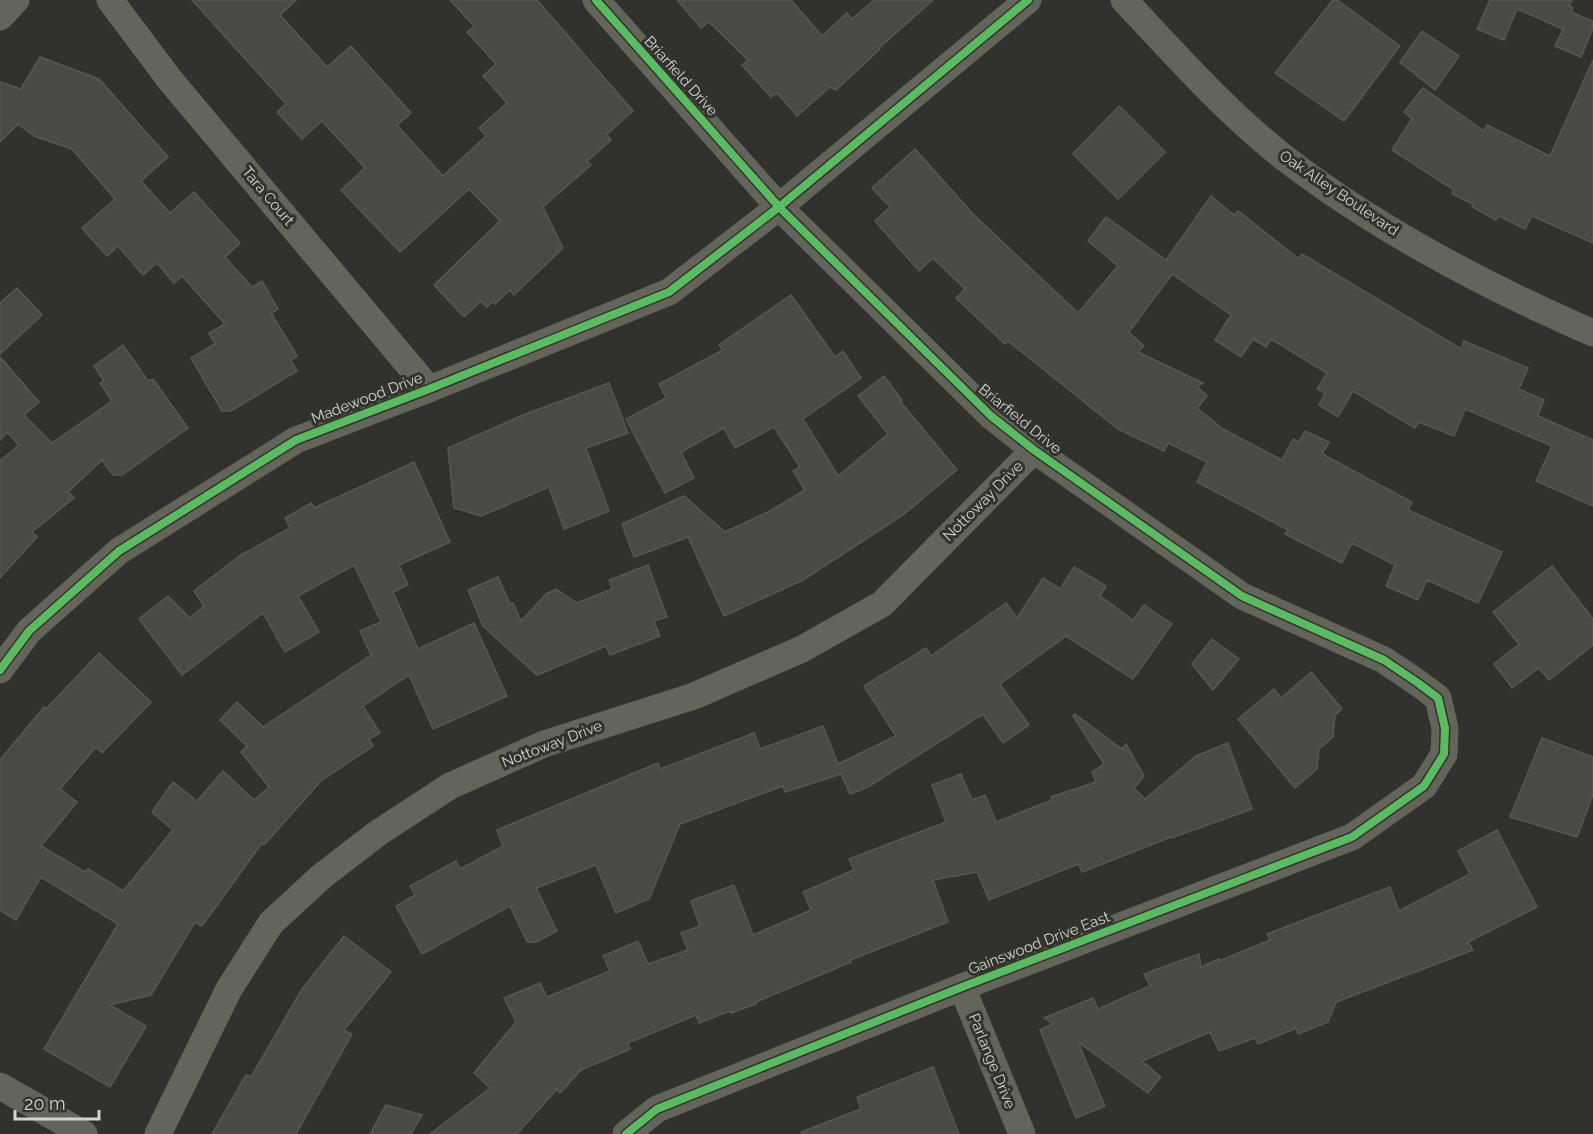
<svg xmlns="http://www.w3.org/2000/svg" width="1593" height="1134" font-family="Raleway,sans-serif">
<rect width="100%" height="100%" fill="#31322d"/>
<g fill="#494946" stroke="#565653" stroke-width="1.5">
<polygon points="192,0 296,0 280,15 327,67 351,46 411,113 397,125 443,176 486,136 479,128 507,103 483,76 496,64 467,32 474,26 450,0 537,0 633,111 607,134 611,140 587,161 591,165 543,207 563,248 514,295 510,290 495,304 492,302 487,307 481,301 464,317 434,285 500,221 469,189 400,252 341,190 365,168 322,121 302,139 277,112 286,104"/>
<polygon points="677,0 791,0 822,36 847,13 852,19 874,0 933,0 879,48 880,49 836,90 830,87 797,116 777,93 771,97 742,65 748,60 709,22 701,28"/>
<polygon points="1333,0 1337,0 1400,46 1344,121 1275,73"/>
<polygon points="1490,0 1572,0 1569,6 1573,8 1571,12 1593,21 1593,28 1581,57 1555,46 1563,29 1517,9 1504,40 1477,29"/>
<polygon points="1422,31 1459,56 1435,90 1400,62"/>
<polygon points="40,57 99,79 168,157 141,181 170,213 194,192 240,243 225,257 252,287 262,281 278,309 271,313 297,356 291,360 297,371 231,411 222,411 191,358 215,344 209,333 225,324 182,276 174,283 157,263 143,275 118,246 107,256 82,228 115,199 72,149 34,136 18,124 0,142 0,82 21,89"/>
<polygon points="1593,60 1593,243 1532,216 1525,229 1499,216 1496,220 1472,207 1473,204 1452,194 1454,190 1392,150 1412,119 1404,112 1423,88 1484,131 1487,125 1550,156"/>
<polygon points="1119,106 1165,152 1118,199 1073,154"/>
<polygon points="915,149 974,215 1078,313 1118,266 1088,241 1106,217 1166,260 1211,196 1234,215 1238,211 1299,259 1302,254 1461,349 1464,341 1528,368 1519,389 1544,400 1538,416 1593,440 1593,506 1536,481 1552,446 1465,409 1454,436 1419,422 1415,428 1353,391 1338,417 1319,405 1325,393 1317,389 1327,373 1271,339 1266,347 1253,339 1241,357 1215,340 1231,315 1172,274 1129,332 1144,346 1138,352 1203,383 1197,386 1207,396 1197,408 1223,429 1282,460 1293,439 1299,442 1305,431 1329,442 1322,454 1412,502 1408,510 1502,552 1478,603 1427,580 1418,600 1386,586 1395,565 1352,543 1342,563 1285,534 1288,530 1197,482 1207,462 1168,443 1164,451 1118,429 1008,341 1005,344 956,298 965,289 933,258 919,271 875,221 890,207 872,188"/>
<polygon points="17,288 42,315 0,354 0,303"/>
<polygon points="791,295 835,357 843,351 861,378 803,419 838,476 888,434 858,396 884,376 902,400 900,401 957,470 903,515 803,580 724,616 688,537 634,557 622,524 684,496 725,532 770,511 805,490 793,471 800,467 774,427 735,448 724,428 681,452 694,478 665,493 626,419 666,398 659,384 723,350 719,345"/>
<polygon points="123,345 148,381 153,379 188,428 122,475 113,475 102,460 68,492 74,498 32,532 37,537 0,578 0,461 19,445 7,432 0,440 0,357 39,402 24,415 52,443 112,401 100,383 104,381 94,366"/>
<polygon points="609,383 628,433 586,448 609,511 564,529 549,487 481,516 454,508 448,448 523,415"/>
<polygon points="414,462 450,542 399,565 408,585 393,592 418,649 474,623 507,696 433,729 409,675 363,706 380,733 369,739 373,746 321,781 264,845 262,843 202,926 195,922 151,995 110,1005 146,1026 110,1087 44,1049 118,924 41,877 16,920 0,910 0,760 44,707 46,709 99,653 151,702 102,753 96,747 60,789 77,802 41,846 85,872 88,869 123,891 173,830 152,812 173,782 197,801 223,771 254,800 269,787 241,752 247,746 220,720 237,702 263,727 371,655 360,631 381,622 354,565 298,596 319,632 285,652 263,613 182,675 139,619 168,596 190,618 204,606 194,591 241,555 290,528 285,518 311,503 314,508"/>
<polygon points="648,565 667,617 654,621 660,636 610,655 606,646 537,675 483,626 468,590 498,577 510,604 513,603 521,621 547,593 556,589 577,603 612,589 609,580"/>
<polygon points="1552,566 1593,619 1593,645 1549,680 1539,668 1512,688 1494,664 1519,644 1493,612"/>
<polygon points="1074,567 1106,586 1100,596 1133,620 1144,605 1172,624 1133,679 1066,636 1000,684 1029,725 1003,743 983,714 868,787 850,794 841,774 785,792 783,786 680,824 649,899 616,913 596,865 536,888 557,931 536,942 527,942 510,906 422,954 396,906 415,895 410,886 456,861 460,869 503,846 497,830 658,763 660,769 754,733 760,749 823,726 838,764 896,736 864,686 926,648 931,656 1006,603 1017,618 1043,578 1060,589"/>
<polygon points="1212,639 1239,659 1213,690 1192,664"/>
<polygon points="1311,672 1342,709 1335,715 1333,737 1319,749 1317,769 1295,788 1238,719 1274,689 1281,698"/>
<polygon points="1075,714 1122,749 1126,744 1144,776 1134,788 1145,799 1196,756 1228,743 1252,809 1172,838 1171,837 1082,872 1078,864 989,900 977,872 933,880 948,922 850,960 851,962 756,1002 756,1004 731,1013 730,1011 699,1023 696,1015 628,1043 630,1049 581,1070 560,1093 557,1089 517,1134 430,1134 490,1088 474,1073 516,1022 504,998 540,983 547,997 610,971 603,956 638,941 648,964 688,950 681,933 700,926 691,901 734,885 753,935 811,910 803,892 854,870 849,859 946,822 932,785 961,774 972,800 985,795 996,822 1052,800 1051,797 1096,782 1092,772 1104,764 1073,716"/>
<polygon points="1542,738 1593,757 1593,795 1577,837 1510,817"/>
<polygon points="1497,830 1537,907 1468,942 1473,950 1336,1002 1328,1022 1298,1034 1296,1028 1258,1044 1255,1038 1219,1051 1210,1032 1142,1061 1161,1077 1148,1093 1078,1042 1105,1106 1076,1118 1040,1030 1053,1024 1044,1018 1093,998 1098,1009 1150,986 1144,974 1199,954 1201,967 1219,959 1219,961 1270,940 1267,934 1390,887 1399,911 1470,874 1458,851"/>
<polygon points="344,936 391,972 344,1030 352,1034 296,1134 212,1134 246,1075 251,1077 302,989"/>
<polygon points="933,1067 959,1134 802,1134 801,1132 861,1109 857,1097"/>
<polygon points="386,1105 422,1115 411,1134 370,1134"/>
</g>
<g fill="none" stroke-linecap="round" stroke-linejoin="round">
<g stroke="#63645a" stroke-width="27">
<polyline points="110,0 170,80 429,389"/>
<polyline points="596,0 779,207 991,416 1034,450 1242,596 1384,660 1418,683 1438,698 1445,728 1444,754 1424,786 1352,837 962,987 657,1109 626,1134"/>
<path d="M1124 0C1175 54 1224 110 1282 156 1376 229 1485 286 1593 333"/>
<polyline points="0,17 16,0"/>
<polyline points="0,670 29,631 119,551 296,440 429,389 669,292 779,207 1028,0"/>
<polyline points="962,987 1022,1134"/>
<polyline points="0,1086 84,1134"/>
<polyline points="158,1134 229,989 271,923 322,876 378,833 450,786 544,744 694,696 802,649 882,604 1034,450"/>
</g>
<g stroke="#32332c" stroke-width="11">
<g id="cycleway">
<polyline points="596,0 779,207 991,416 1034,450 1242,596 1384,660 1418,683 1438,698 1445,728 1444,754 1424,786 1352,837 962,987 657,1109 626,1134"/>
<polyline points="0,670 29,631 119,551 296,440 429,389 669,292 779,207 1028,0"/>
</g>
</g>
<use href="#cycleway" stroke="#5cba63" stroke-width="8"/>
</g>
<g text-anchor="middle" stroke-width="6" stroke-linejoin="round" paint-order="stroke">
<g font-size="15" fill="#d3d3cf" stroke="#32332c">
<text transform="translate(681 76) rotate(48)" y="5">Briarfield Drive</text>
<text transform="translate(1339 193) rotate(34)" y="5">Oak Alley Boulevard</text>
<text transform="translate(268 196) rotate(50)" y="5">Tara Court</text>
<text transform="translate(367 398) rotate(-21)" y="5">Madewood Drive</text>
<text transform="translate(1020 419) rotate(39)" y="5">Briarfield Drive</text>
<text transform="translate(983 501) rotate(-45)" y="5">Nottoway Drive</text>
<text transform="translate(552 744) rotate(-21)" y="5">Nottoway Drive</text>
<text transform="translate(1039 943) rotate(-21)" y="5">Gainswood Drive East</text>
<text transform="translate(992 1061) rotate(68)" y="5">Parlange Drive</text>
</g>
</g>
<path d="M15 1110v9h84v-9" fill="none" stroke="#d3d3cf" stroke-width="3"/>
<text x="24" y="1110" font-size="18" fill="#d3d3cf" stroke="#32332c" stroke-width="4.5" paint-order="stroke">20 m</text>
</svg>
